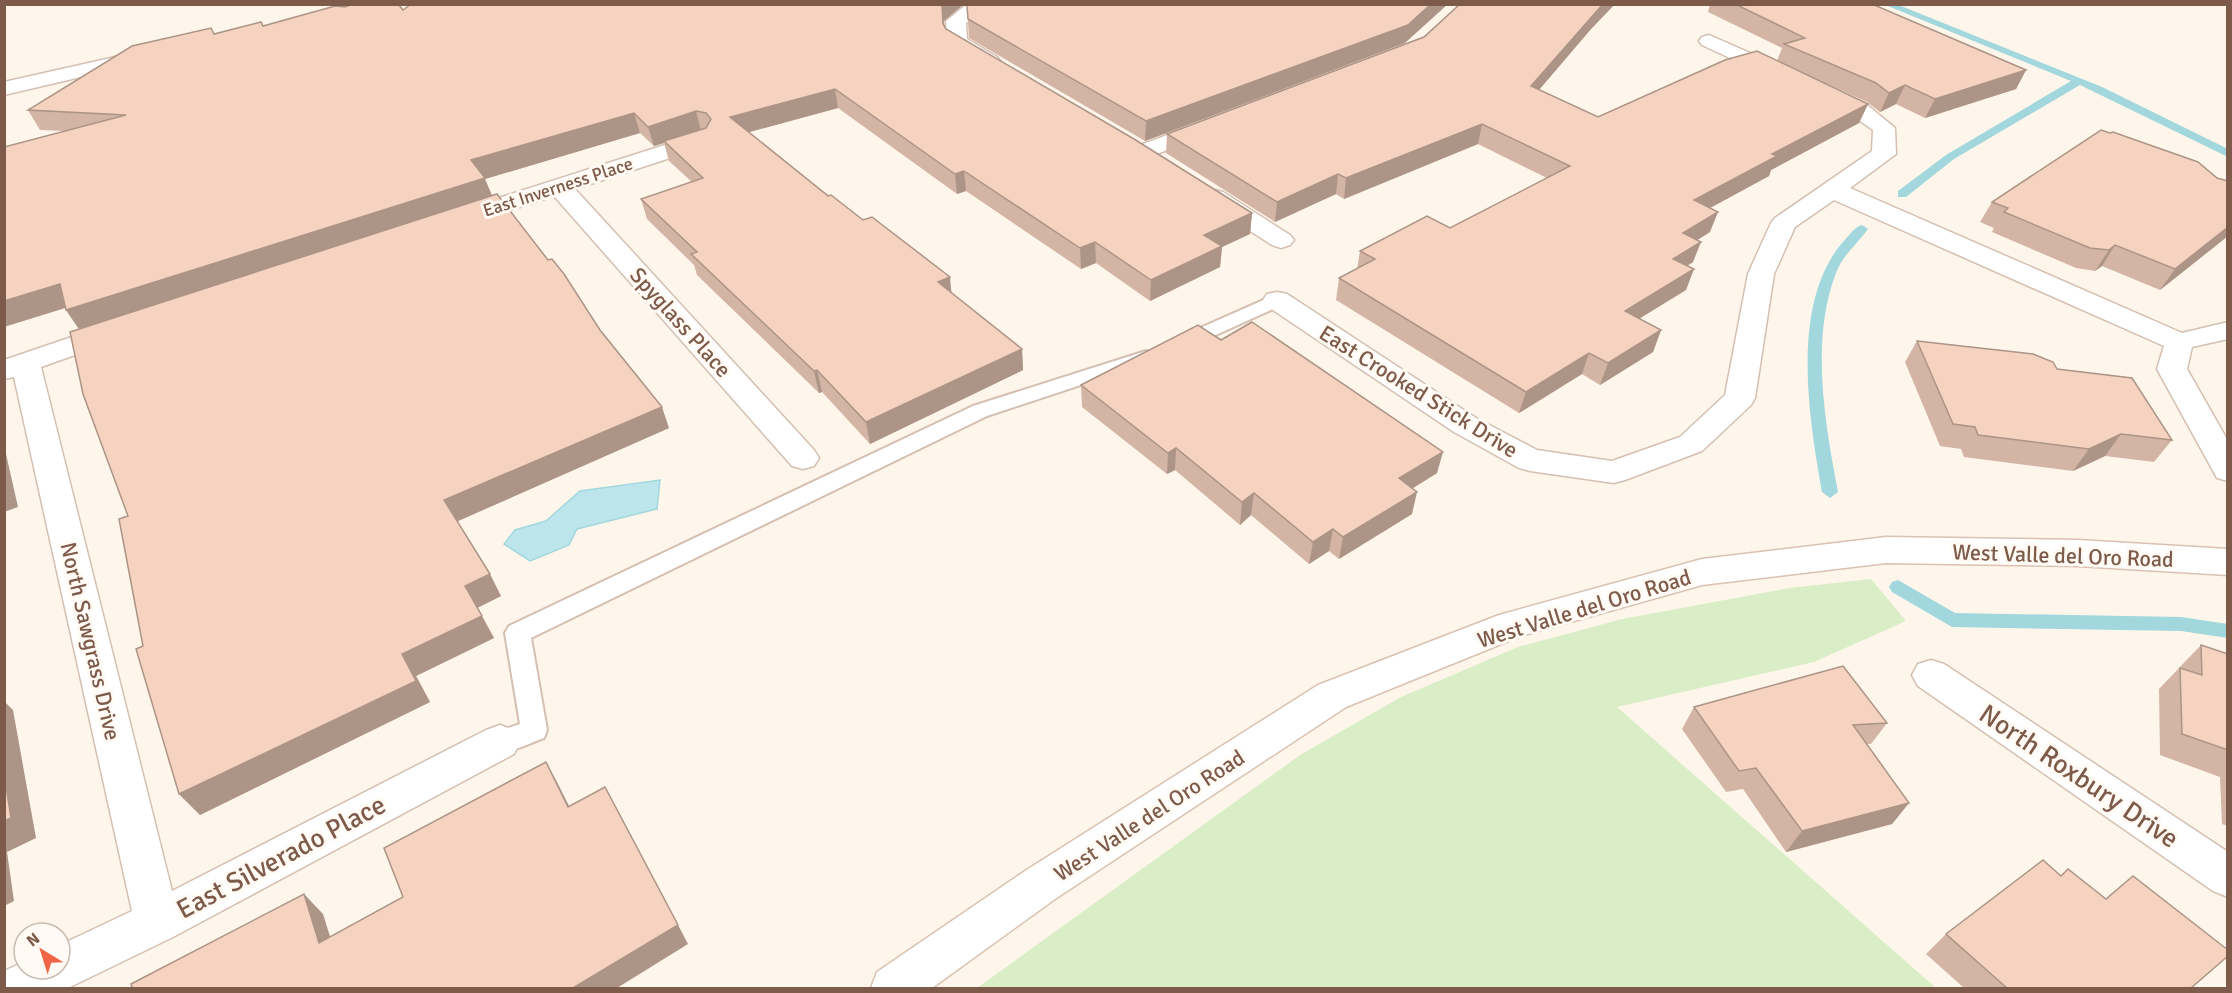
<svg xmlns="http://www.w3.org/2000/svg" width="2232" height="993" font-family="Signika,sans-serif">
<rect width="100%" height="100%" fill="#fef6eb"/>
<polygon fill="#d9eec7" points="1871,579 1906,621 1814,662 1617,707 1936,988 977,988 1300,755 1401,697 1518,647 1622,619 1789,588"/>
<polygon fill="#bce6eb" stroke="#a1d7dd" stroke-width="1.5" points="660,480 657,509 577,529 569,545 530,561 504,544 515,530 546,521 580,491"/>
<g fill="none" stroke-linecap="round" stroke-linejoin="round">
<g fill="#a1d7dd" fill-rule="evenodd">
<polygon points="1883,4 1896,4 2102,87 2228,149 2228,157 2080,85 1954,159 1906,197 1898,197 1898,191 1946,155 2071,81"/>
<path d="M1862 225 1868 229C1857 244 1842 256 1836 273 1810 340 1825 424 1838 492L1830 498 1822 492C1809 418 1790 305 1842 243 1848 237 1854 227 1862 225Z"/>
<polygon points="1898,580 1955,613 2181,617 2228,624 2228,638 2181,631 1952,627 1892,592 1889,587 1892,582"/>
</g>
<g stroke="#d5bfb1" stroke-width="4">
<g id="lane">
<polygon points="1277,294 1284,296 1286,300 1284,304 1187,348 1173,348 1170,344 1173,340"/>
<path d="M1146 351 1153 353 1156 357 1153 361 987 416 531 638 547 730 544 738C527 744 507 756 490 750L486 742 490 734 520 724 505 633 509 626 973 406Z"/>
</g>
</g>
<g stroke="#d5bfb1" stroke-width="3">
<g id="street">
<polygon points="967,4 989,4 966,23 967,39 997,57 1000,61 997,65 983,65 947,42 946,21"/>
<polygon points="1709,35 1866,104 1895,128 1896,154 1850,188 2182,333 2228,322 2228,339 2192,347 2187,369 2228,441 2228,481 2217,478 2157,369 2164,346 1834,200 1795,227 1774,274 1755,398 1751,405 1702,451 1625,480 1614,483 1530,471 1519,468 1454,432 1267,306 1263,300 1267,294 1277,292 1287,294 1476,418 1537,450 1612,461 1680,437 1725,395 1748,274 1771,223 1775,218 1872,151 1873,130 1850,114 1702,45 1699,41 1702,37"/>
<polygon points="142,51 149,53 152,57 149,61 4,95 4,82"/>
<polygon points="1208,120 1216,122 1219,127 1216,132 1143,159 1135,157 1131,152 1135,147"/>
<polygon points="702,133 710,135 714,140 710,145 575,189 814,450 819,458 814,466 803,469 792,466 554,196 461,226 452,223 448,218 452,213"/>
<polygon points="1214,190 1223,192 1290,235 1294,240 1290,245 1281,248 1272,245 1205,202 1202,197 1205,192"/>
<polygon points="116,322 126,325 130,331 126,337 41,367 172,891 486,730 500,725 514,730 520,742 514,754 173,937 68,988 4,988 4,971 24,962 24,969 60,969 60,945 132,911 14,377 4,379 4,360"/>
<polygon points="1931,660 1944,664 2228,852 2228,897 2213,891 1918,686 1912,675 1918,664"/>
</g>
</g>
<g stroke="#dac1b0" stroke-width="3">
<polygon id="secondary" points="1886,537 2078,540 2228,549 2228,575 2078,566 1886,563 1702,585 1521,636 1346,707 1055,899 932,988 871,988 877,972 1025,871 1318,685 1499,615 1702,559"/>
</g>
<use href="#lane" fill="#fff" fill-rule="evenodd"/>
<use href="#street" fill="#fff" fill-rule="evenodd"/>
<use href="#secondary" fill="#fff" fill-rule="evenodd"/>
</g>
<g fill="#d4b5a5">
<polygon points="1460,4 1615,4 1591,29 1539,90 1598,117 1777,61 1782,48 1708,12 1710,4 1872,4 2026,70 2016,89 1925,118 1896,104 1880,112 1867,102 1827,84 1868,104 1859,123 1771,170 1769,176 1710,208 1710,232 1697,240 1693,262 1687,266 1686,290 1639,319 1661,330 1653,352 1600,385 1582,374 1519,413 1336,300 1339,278 1357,269 1360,251 1450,228 1547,178 1478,144 1344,199 1336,194 1275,222 1166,153 1167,134 1424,37"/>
<polygon points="967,6 1405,43 1145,141 969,38"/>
<polygon points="403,10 944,21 944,25 946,29 1252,213 1250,234 1222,247 1220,267 1150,301 1096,263 1081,269 966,191 957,194 838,108 749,132 1022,349 1023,370 870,444 822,392 819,393 697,275 694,265 647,219 641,199 692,182 669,161 664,143 654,146 640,133 485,179 492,196 600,330 669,428 457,521 501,596 477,608 494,638 416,676 430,702 200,815 179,794 143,646 128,516 79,329 66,310 65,131 40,130 28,110 214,34 263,26"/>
<polygon points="1992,202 2228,236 2160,290 2102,266 2095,271 2076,268 1992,232 1994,228 1980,222"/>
<polygon points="1221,340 1437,473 1413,488 1412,514 1339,559 1329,551 1309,564 1251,515 1240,525 1175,470 1167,474 1082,407 1081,385"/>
<polygon points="1917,341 2057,369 2172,440 2154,462 2105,456 2073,471 1964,457 1961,449 1940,446 1905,362"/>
<polygon points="2201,645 2228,654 2228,826 2222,824 2220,777 2160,755 2159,689"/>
<polygon points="1694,707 1887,723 1871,744 1867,744 1909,803 1892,824 1786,852 1743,789 1726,792 1682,729"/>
<polygon points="1946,934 2191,988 1964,988 1926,954"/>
</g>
<g fill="#ac9486">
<polygon points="942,4 964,4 944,21 945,42"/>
<polygon points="1431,4 1448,4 1405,43 1145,141 1146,121"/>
<polygon points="1603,4 1615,4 1591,29 1526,105 1531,86"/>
<polygon points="2026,70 2016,89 1925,118 1935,99"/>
<polygon points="1905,85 1896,104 1880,112 1889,93"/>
<polygon points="835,89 838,108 735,136 730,117"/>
<polygon points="1868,104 1859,123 1771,170 1769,176 1686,221 1694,200 1772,154"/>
<polygon points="696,111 701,131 664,141 664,143 654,146 648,127"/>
<polygon points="634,113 640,133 485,179 493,198 81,332 66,310 471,160"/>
<polygon points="1482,124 1478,144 1344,199 1346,178"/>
<polygon points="964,171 966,191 957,194 955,174"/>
<polygon points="1338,174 1336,194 1275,222 1277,202"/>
<polygon points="1718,212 1710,232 1675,254 1683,233"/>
<polygon points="1252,213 1250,234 1222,247 1220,267 1150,301 1151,280 1204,235"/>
<polygon points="2228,227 2228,236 2160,290 2175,269"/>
<polygon points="1095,242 1096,263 1081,269 1080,248"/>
<polygon points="1701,242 1693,262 1665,280 1673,259"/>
<polygon points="2115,245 2102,266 2095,271 2109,250"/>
<polygon points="1694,269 1686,290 1617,332 1625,311"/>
<polygon points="950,277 952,298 938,282"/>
<polygon points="60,284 75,305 4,327 4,301"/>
<polygon points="1661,330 1653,352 1600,385 1608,363"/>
<polygon points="1022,349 1023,370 870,444 866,422"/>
<polygon points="1589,353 1582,374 1519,413 1526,392"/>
<polygon points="817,370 822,392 819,393 814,371"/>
<polygon points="662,407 669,428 456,522 444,500"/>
<polygon points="2121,434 2105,456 2073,471 2089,449"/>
<polygon points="4,445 18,507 4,512"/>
<polygon points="1176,448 1175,470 1167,474 1168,453"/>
<polygon points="1443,452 1437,473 1394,500 1399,478"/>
<polygon points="1417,492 1412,514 1339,559 1343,537"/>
<polygon points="1254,493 1251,515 1240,525 1242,502"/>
<polygon points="1333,529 1329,551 1309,564 1313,542"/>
<polygon points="490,574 501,596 477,608 465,586"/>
<polygon points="482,616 494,638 416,676 430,702 200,815 179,794 402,654"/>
<polygon points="4,701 13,710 36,838 7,852 14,901 4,906"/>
<polygon points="546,762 558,784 580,828 568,807"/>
<polygon points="1909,803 1892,824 1786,852 1802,831"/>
<polygon points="304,894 323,914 338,962 319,943"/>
<polygon points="678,925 688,944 617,988 573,988"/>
</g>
<g fill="#f6d3c0" stroke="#ac9486" stroke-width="1.5">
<polygon points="353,4 398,4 403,10 411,4 942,4 943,24 946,29 1134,139 1252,213 1204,235 1222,246 1151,280 1095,242 1080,248 964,171 955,174 835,89 730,117 828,196 831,195 863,220 872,217 950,277 938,282 1022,349 866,422 817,370 814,371 691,254 697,252 641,199 703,178 664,141 706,128 711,119 706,113 696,111 648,127 634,113 471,160 485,178 66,310 60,284 4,301 4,147 126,115 28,110 132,46 211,28 214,34 261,22 263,26 335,6 345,7"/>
<polygon points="969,4 1431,4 1408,25 1146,121 968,19 967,6"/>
<polygon points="1460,4 1603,4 1531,86 1598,117 1725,60 1757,51 1868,104 1772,154 1777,156 1694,200 1718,212 1683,233 1701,242 1673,259 1694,269 1625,311 1661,330 1608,363 1589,353 1526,392 1339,278 1375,259 1360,251 1427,216 1450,228 1570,166 1482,124 1346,178 1338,174 1277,202 1167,134 1424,37"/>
<polygon points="1735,4 1872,4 2026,70 1935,99 1905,85 1889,93 1876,83 1784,44 1805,38"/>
<polygon points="2101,130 2110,133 2113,132 2198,162 2217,178 2228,181 2228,227 2175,269 2115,245 2109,250 2090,248 2004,212 2008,208 1992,202"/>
<polygon points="497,194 548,260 552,259 564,274 600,330 662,407 444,500 490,574 465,586 482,616 402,654 416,681 179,794 136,649 143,646 119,519 128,516 83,394 70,332"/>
<polygon points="1252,322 1443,452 1399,478 1417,492 1343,537 1333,529 1313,542 1254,493 1242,502 1176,448 1168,453 1081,385 1198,325 1221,340"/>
<polygon points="1917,341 2033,354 2053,362 2057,369 2132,378 2172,440 2121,434 2089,449 1978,435 1975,427 1953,424"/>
<polygon points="2201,645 2228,654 2228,750 2182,734 2180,668 2202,675"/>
<polygon points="1843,666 1887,723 1853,725 1909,803 1802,831 1756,768 1739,771 1694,707"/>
<polygon points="546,762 568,807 605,787 678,925 573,988 132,988 131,984 304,894 319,943 403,897 384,848"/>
<polygon points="4,774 11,818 4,821"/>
<polygon points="2043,860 2061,876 2068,869 2106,899 2133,876 2228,950 2228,956 2191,988 2007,988 1946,934"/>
</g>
<g text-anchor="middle" stroke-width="6" stroke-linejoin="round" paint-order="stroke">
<g font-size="18" fill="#7d5a4a" stroke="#fffaf3">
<text transform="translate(558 187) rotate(-18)" y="6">East Inverness Place</text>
</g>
<g font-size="22" fill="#7d5a4a" stroke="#fffaf3">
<text transform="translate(681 322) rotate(48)" y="8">Spyglass Place</text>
<text transform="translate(1419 391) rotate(32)" y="8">East Crooked Stick Drive</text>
<text transform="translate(2063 555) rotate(2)" y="8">West Valle del Oro Road</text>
<text transform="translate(1584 608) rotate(-17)" y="8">West Valle del Oro Road</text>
<text transform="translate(91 641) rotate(77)" y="8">North Sawgrass Drive</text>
<text transform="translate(1149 815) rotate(-33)" y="8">West Valle del Oro Road</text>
</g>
<g font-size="27" fill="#7d5a4a" stroke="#fffaf3">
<text transform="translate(2079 776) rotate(34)" y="9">North Roxbury Drive</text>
<text transform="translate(281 857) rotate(-28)" y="9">East Silverado Place</text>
</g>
</g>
<rect width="2232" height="993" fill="none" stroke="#7d5a4a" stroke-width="12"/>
<g transform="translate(42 951) rotate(322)"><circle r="28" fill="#fffaf3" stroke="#cbbaaf" stroke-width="1.5"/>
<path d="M0-4.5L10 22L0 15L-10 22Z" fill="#f16547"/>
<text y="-9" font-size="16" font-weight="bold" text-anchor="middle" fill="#7d5a4a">N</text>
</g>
</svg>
